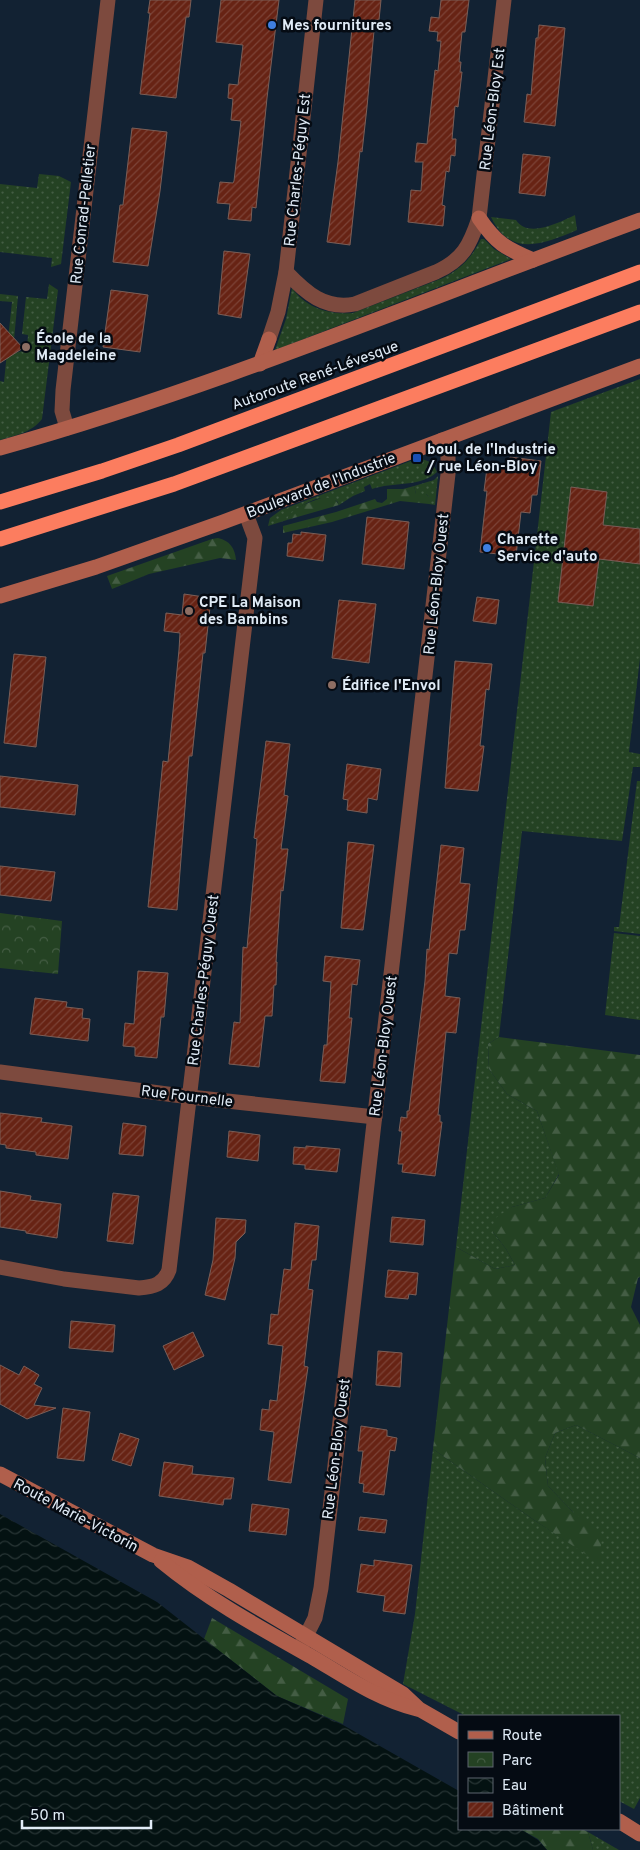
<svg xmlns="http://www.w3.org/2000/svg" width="640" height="1850" font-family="Overpass,sans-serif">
<defs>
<pattern id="grass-dots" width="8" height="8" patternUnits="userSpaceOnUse" patternTransform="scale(1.25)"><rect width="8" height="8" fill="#244223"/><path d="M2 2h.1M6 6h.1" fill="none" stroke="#445d44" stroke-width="1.8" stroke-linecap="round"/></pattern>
<pattern id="forest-firs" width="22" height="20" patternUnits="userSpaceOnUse" patternTransform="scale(1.25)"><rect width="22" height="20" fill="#244223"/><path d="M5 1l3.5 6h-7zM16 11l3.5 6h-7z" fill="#445d44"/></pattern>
<pattern id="park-crowns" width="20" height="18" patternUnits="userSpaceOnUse" patternTransform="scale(1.25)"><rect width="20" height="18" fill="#244223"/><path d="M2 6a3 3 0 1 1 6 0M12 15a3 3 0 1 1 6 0" fill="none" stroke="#445d44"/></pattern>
<pattern id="water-waves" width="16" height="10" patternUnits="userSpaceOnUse" patternTransform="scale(1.25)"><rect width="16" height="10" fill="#041212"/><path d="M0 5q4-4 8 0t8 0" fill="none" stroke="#283535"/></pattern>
<pattern id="building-hatch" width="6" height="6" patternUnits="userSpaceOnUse" patternTransform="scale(1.25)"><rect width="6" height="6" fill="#672314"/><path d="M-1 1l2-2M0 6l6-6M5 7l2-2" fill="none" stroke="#7c4337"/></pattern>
</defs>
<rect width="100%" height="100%" fill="#122233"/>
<g fill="url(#grass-dots)">
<polygon points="39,174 59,176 71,182 61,264 51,267 52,258 0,252 0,184 37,188"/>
<path d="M575 215 577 230C544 244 510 258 491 217L516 220C528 239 560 222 575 215Z"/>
<path d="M481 239H484L494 249 511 259 275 350 286 319 292 288C306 308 329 315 353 313L443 278C461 269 472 257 481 239Z"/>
<path d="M49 284 58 290 42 419C31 433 16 435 0 440V381L4 382 7 352 15 353 27 350 28 335 22 334 26 297 47 299Z"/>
<polygon points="0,294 18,296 14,340 8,339 12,302 0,301"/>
<polygon points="640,379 640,529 603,525 607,492 571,487 558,602 593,606 599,559 640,564 640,658 629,752 640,754 640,767 633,767 622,841 522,831 499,1037 488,1044 489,1069 507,1094 537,1111 559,1174 545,1198 512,1207 493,1232 506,1249 515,1265 495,1269 456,1247 551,412"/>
<path d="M416 459C427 459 433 462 437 472 422 487 392 482 372 489L370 484 364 487 365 491 353 496 339 505 337 501C333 500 326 498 321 498 311 499 291 511 287 520L268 526 270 518 281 510Z"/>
<polygon points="438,476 435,505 429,504 429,497 426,494 416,494 414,486 434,480"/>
<polygon points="637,781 640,781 640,934 614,931 614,927 619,927"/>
<polygon points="614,933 640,936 640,1020 605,1015"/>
<polygon points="576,1425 640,1458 640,1798 634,1809 619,1801 619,1716 466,1716 403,1684 415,1614 433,1449 534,1520 599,1562 573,1512 548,1486 545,1458 555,1433"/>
<polygon points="588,1832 619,1850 593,1850"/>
</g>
<g fill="url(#forest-firs)">
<polygon points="414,486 416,494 426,494 429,497 429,504 400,501 332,522 283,533 283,526 336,512 375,499 377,502 382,503 387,499 387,489 403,489"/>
<path d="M321 498C328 497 336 498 339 505L287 520C292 507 309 503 321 498Z"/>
<path d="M218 538C230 541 235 548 236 560L220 558 149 574 112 589 107 576 212 539Z"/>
<polygon points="499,1037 640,1055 640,1277 638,1278 631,1307 640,1325 640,1458 576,1425 555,1433 545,1458 548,1486 573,1512 602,1535 599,1563 534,1520 433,1449 456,1247 495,1269 515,1265 506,1249 493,1232 494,1219 512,1207 545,1198 559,1175 537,1111 507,1094 489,1069 488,1044"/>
<polygon points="212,1618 348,1699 343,1724 277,1696 204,1639"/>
<polygon points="520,1829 582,1829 588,1832 593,1850 547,1850 538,1839"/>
</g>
<polygon fill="url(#park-crowns)" points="0,913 62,921 58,974 0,968"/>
<polygon fill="url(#water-waves)" points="0,1514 157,1602 277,1696 343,1725 459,1791 459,1829 520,1829 538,1840 547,1850 0,1850"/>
<g fill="url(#building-hatch)" stroke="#7a5e57">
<polygon points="150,0 191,0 189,17 186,17 176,98 140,94 150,13 148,13"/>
<polygon points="221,0 279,0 267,98 256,208 252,207 251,221 228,219 230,204 217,203 220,182 233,183 234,181 241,121 231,120 233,99 228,98 229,84 238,85 243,45 216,42"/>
<polygon points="355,0 381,0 379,20 375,20 367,107 362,152 360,151 350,245 327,242 338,162"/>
<polygon points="441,0 469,0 465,32 462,32 459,62 461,62 460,72 462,72 458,107 455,106 452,139 456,139 455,156 451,155 449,172 446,171 442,205 445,206 443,226 408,222 411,190 421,191 423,162 415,162 417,143 427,144 435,70 438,71 441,41 437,41 438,32 429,31 431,17 439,18"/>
<polygon points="539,25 565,28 555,126 524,122 527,94 531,95 536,38 538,38"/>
<polygon points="132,128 167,132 160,191 148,266 113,262 120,205 123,205"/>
<polygon points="523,154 550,157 545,196 519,193"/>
<polygon points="224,251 250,254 241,318 218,314"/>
<polygon points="111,290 148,295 140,352 103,347"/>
<polygon points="0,323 23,348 0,363"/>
<polygon points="510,457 541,461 537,495 532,495 530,513 521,512 516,556 480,552 487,491 484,491 487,468 495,469 496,463 509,465"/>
<polygon points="571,487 607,492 603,525 640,529 640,564 599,559 593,606 558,602"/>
<polygon points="367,517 409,522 404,569 362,564"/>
<polygon points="301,532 326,535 323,561 287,556 288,543 292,543 293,534 301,535"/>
<polygon points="184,594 211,598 205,653 203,653 192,756 189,756 177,910 148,907 163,761 168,762 179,650 180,633 164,631 166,613 182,615"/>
<polygon points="477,597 499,600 496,624 473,621"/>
<polygon points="339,600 376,604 369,663 332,658"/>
<polygon points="14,654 46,657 36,747 4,743"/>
<polygon points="455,661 492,664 489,690 486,689 480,746 484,746 478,791 445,788"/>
<polygon points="266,741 290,744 284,795 288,796 281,849 288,849 283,891 281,890 276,962 277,962 276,985 274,985 272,1016 265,1016 259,1067 229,1064 234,1022 240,1023 243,947 247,948 257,839 254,838"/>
<polygon points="347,764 381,769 377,800 368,798 367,813 347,810 348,800 343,799"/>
<polygon points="0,776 78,785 75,815 0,807"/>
<polygon points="348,842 374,845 363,930 341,928"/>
<polygon points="441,845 464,848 460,883 470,884 465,930 460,930 457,954 449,953 445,996 460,998 456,1033 446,1032 438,1115 440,1115 440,1122 442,1122 435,1176 402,1172 403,1164 398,1164 402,1131 399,1131 401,1117 407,1118 407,1111 409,1111 425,981 427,949 429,950"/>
<polygon points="0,866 55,872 51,901 0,895"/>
<polygon points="325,956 360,960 357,985 352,984 349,1018 352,1018 345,1083 320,1081 324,1045 327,1045 331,982 323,981"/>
<polygon points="138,971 168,973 164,1017 161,1017 157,1058 135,1056 135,1047 123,1046 125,1023 134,1024"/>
<polygon points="35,998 67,1002 66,1007 83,1009 82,1018 90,1019 88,1041 30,1034"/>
<polygon points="0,1113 42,1118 41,1122 72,1126 68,1159 36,1155 36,1152 6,1148 6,1145 0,1144"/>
<polygon points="123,1123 146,1126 143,1156 119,1154"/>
<polygon points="229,1131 260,1135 258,1161 227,1157"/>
<polygon points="306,1146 340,1149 337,1172 305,1169 305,1165 293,1164 294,1147 306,1148"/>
<polygon points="0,1191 31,1196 30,1200 61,1204 57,1238 26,1233 26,1231 0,1227"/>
<polygon points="113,1193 139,1196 133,1244 107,1241"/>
<polygon points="392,1217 425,1220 423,1245 390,1242"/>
<polygon points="216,1218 246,1220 245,1233 236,1242 235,1258 225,1300 205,1295 213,1260"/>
<polygon points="295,1223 319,1226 316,1260 312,1260 308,1289 313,1290 304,1366 308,1367 291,1483 268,1480 274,1432 260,1430 262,1409 269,1410 270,1400 277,1401 283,1346 268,1344 271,1314 278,1315 284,1269 291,1270"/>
<polygon points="388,1270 418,1273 416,1295 409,1294 408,1299 385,1297"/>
<polygon points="71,1321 115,1325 113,1352 69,1348"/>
<polygon points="193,1332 204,1356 174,1370 163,1346"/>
<polygon points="378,1351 402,1353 400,1387 376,1385"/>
<polygon points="0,1365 19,1375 24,1366 39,1375 34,1384 42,1388 34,1405 56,1408 27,1419 0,1404"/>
<polygon points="63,1408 90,1412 84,1461 57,1458"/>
<polygon points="361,1426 387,1430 387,1436 397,1438 395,1451 390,1450 384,1495 363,1492 364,1484 359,1483 363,1451 358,1451"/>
<polygon points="120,1433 139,1439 131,1466 112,1460"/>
<polygon points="164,1462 193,1466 192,1474 234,1478 231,1499 224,1499 223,1505 159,1496"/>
<polygon points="252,1504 289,1509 286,1535 249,1531"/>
<polygon points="360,1517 387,1520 385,1533 358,1530"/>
<polygon points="374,1560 412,1565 405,1614 383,1611 385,1596 357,1592 361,1564 374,1566"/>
</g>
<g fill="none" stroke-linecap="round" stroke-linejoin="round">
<g stroke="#7d4a3e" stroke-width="15">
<path d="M286 272C306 293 325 310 355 304L436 272C463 260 470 245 479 218L504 0"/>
<polyline points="269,339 278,312 286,272 316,0"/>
<polyline points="67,428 62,411 63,390 108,0"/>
<polyline points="0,1072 190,1097 375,1117"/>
<path d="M0 1267 64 1279 139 1288C154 1287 164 1284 169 1270L255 538 246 514"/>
<polyline points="300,1648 315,1618 321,1588 448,474 448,455 442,440"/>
</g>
<g stroke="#b05f4c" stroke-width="15">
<path d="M479 218C496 243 505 248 533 260"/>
<polyline points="260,364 269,339"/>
<path d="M0 448C218 387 427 298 640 220"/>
<polyline points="0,596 96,567 223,522 640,366"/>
<polyline points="0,1474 153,1555 188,1567 229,1590 403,1694 419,1709 459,1732"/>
<path d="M161 1561C207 1599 260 1628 312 1657 346 1677 379 1700 417 1709"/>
<polyline points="619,1821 640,1834"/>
</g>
<g stroke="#fc7d5f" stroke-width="15">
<polyline points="0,502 102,471 178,445 640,272"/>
<polyline points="0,539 174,484 640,312"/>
</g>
</g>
<g fill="#3f7fe0" stroke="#050b13" stroke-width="2">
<circle cx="272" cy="25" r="5"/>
<circle cx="487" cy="548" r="5"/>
</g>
<g fill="#8d6e63" stroke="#050b13" stroke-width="2">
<circle cx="26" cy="347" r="5"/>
<circle cx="189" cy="611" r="5"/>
<circle cx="332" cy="685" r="5"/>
</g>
<rect fill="#1a4fb4" stroke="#050b13" stroke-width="2" x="412" y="453" width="10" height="10" rx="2.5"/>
<g text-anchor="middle" stroke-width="5" stroke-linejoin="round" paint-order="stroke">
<g font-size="15" font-weight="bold" fill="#e0ebf6" stroke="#050b13" text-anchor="start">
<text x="282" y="30">Mes fournitures</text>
<text x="36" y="343">École de la<tspan x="36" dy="17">Magdeleine</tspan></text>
<text x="427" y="454">boul. de l'Industrie<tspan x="427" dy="17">/ rue Léon-Bloy</tspan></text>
<text x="497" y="544">Charette<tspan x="497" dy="17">Service d'auto</tspan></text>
<text x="199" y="607">CPE La Maison<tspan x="199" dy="17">des Bambins</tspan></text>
<text x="342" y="690">Édifice l'Envol</text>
</g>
<g font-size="15" fill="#e0ebf6" stroke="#050b13">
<text transform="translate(492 109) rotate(-83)" y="5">Rue Léon-Bloy Est</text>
<text transform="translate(297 170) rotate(-84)" y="5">Rue Charles-Péguy Est</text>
<text transform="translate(83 214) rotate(-84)" y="5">Rue Conrad-Pelletier</text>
<text transform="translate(315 375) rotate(-20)" y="5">Autoroute René-Lévesque</text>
<text transform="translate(321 485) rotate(-21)" y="5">Boulevard de l'Industrie</text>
<text transform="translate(436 584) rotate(-84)" y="5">Rue Léon-Bloy Ouest</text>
<text transform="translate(203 980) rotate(-83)" y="5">Rue Charles-Péguy Ouest</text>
<text transform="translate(383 1046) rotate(-83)" y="5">Rue Léon-Bloy Ouest</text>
<text transform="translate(187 1096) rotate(7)" y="5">Rue Fournelle</text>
<text transform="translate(336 1449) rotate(-83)" y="5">Rue Léon-Bloy Ouest</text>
<text transform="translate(76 1515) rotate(28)" y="5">Route Marie-Victorin</text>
</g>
</g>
<rect x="458" y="1715" width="162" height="115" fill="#050b13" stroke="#5d656e"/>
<rect x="468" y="1731" width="25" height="8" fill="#b05f4c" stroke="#5d656e"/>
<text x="502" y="1740" font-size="15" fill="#e0ebf6">Route</text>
<rect x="468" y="1752" width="25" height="15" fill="url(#park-crowns)" stroke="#5d656e"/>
<text x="502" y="1765" font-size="15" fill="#e0ebf6">Parc</text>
<rect x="468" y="1778" width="25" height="15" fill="url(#water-waves)" stroke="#5d656e"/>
<text x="502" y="1790" font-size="15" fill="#e0ebf6">Eau</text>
<rect x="468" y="1802" width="25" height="15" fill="url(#building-hatch)" stroke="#5d656e"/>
<text x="502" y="1815" font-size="15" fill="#e0ebf6">Bâtiment</text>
<path d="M22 1820v8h129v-8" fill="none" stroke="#e0ebf6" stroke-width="2.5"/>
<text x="30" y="1820" font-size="15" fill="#e0ebf6" stroke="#050b13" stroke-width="4" paint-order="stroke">50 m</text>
</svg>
